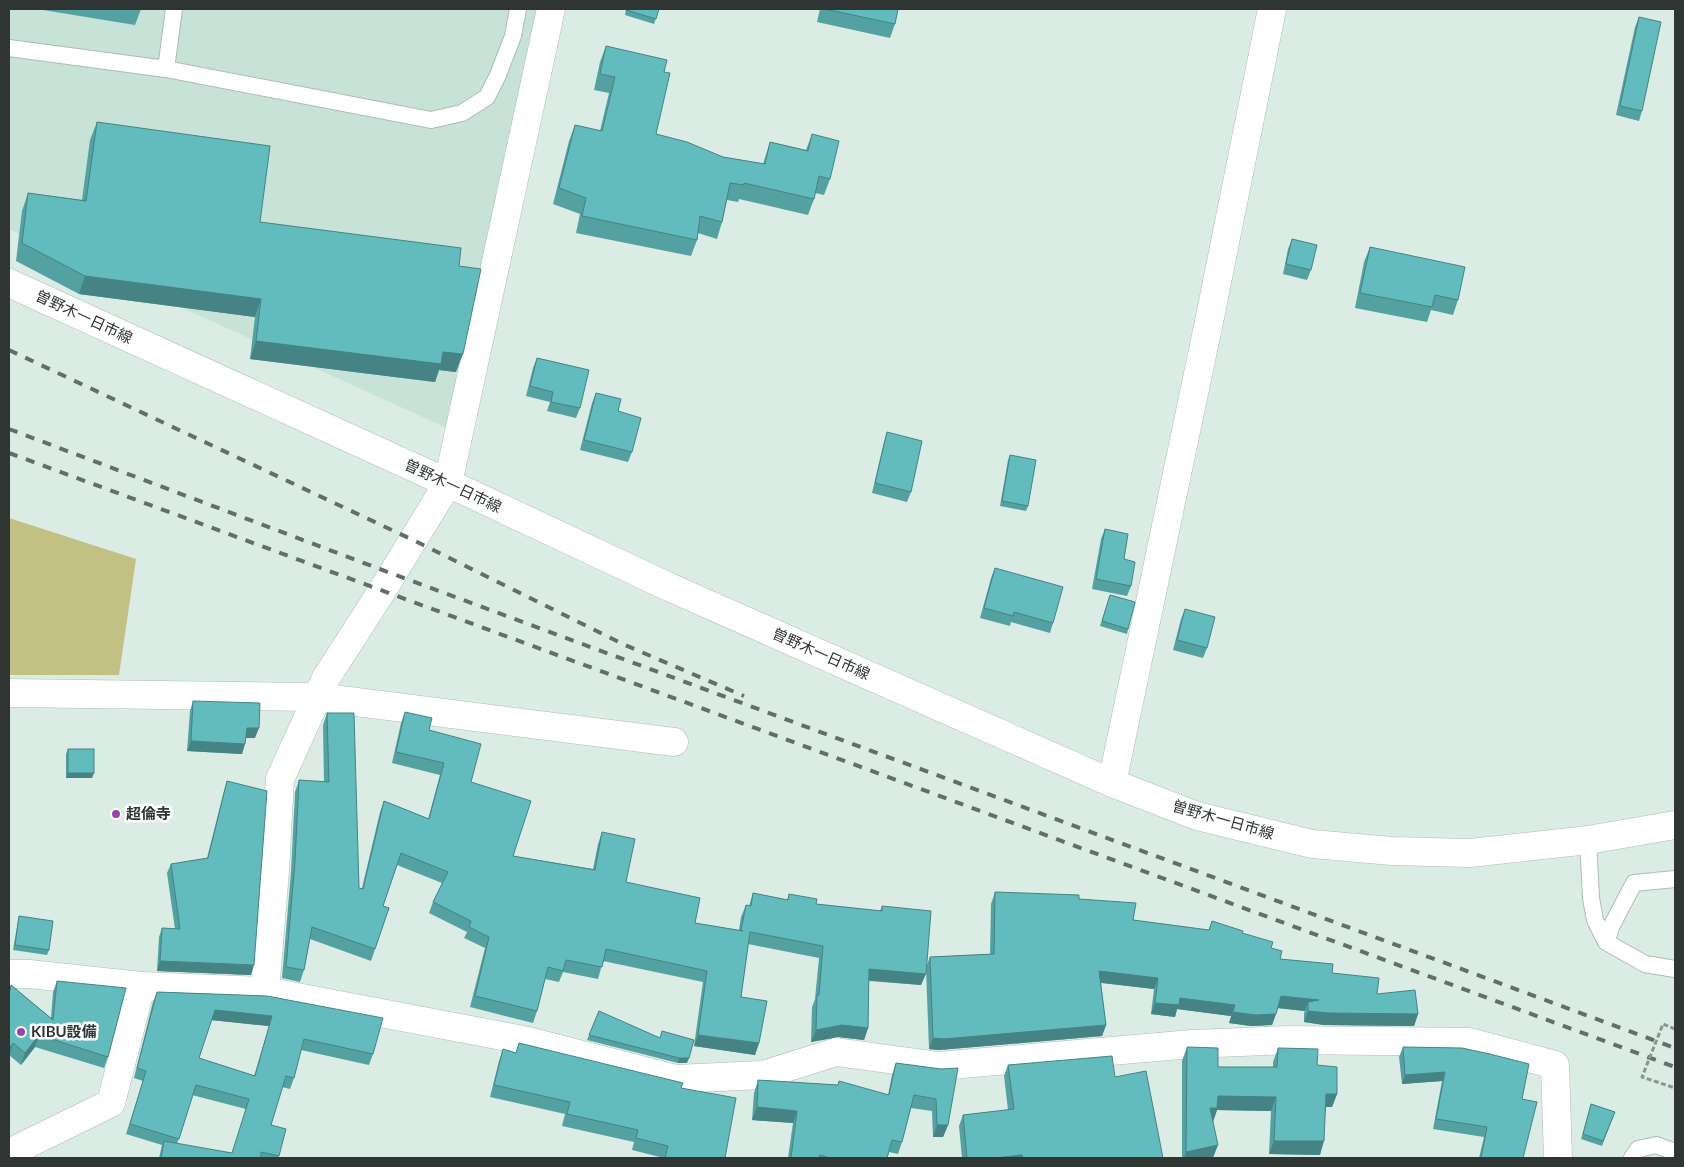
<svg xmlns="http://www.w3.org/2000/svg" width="1684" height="1167" font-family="Lato,'Noto Sans JP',sans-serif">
<rect width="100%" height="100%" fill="#daece4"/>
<polygon fill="#c7e2d6" points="9,9 550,9 471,439 9,229"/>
<polygon fill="#c2c082" points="9,518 136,559 119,675 9,675"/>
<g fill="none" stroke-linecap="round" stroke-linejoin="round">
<g stroke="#abbdb5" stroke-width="18">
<g id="lane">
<polyline points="9,48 166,69 431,120 462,113 487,97 498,75 513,36 518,9"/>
<polyline points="166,69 174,9"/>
<polyline points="1588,840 1591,898 1595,920 1606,942 1645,964 1675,969"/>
<polyline points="1606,942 1612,925 1634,883 1675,879"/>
<polyline points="1632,1158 1638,1149 1656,1145 1675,1152"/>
</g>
</g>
<g stroke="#abbdb5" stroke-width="29">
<g id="street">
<polyline points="9,693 317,697 674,742"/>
<polyline points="1112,783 1210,317 1272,9"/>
<polyline points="9,974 29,974 141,986 265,991 528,1041 676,1079 763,1075 836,1052 939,1066 1192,1044 1289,1040 1469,1042 1555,1065 1558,1158"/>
<polyline points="265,991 275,871 280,779 326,678 382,591 448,483 551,9"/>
<polyline points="9,1153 111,1103 141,986"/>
</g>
</g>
<g stroke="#abbdb5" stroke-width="29">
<polyline id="secondary" points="9,283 448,483 669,587 1112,783 1197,816 1312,844 1392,851 1470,853 1588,840 1675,825"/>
</g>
<use href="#lane" stroke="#fff" stroke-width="16"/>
<use href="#street" stroke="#fff" stroke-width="28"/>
<use href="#secondary" stroke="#fff" stroke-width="28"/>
<g stroke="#646e69" stroke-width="4" stroke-dasharray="9 9" stroke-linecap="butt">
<polyline points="9,350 413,540 625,645 744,696"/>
<polyline points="9,429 393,574 1675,1048"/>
<polyline points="9,453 1675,1067"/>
</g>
<polyline stroke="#899690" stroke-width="3" stroke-dasharray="5 2.5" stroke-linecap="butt" points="1675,1029 1663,1024 1642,1077 1675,1088"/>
</g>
<g fill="#54a1a2" fill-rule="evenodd">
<polygon points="37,9 141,9 135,25"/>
<polygon points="626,9 659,9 654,24 625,15"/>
<polygon points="820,9 898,9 895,24 890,38 817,22"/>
<polygon points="1639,17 1642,111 1639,121 1616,115 1635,27"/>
<polygon points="606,46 664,72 656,134 723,157 763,164 770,142 806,150 812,134 830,179 824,195 815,193 814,199 808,215 739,199 738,202 727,200 722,222 717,239 698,233 697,240 691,256 576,233 580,214 553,204 569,141 575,125 600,131 609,93 594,90 600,62"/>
<polygon points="97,122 260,222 459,266 456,372 439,370 435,382 250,359 255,317 79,294 16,261 22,211 28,193 82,200 90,140"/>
<polygon points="1292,239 1311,270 1307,280 1283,274 1288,249"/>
<polygon points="1370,247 1458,300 1453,315 1431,310 1427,322 1355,308 1364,262"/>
<polygon points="537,358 580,408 576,418 547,411 550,402 526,396 533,368"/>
<polygon points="596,393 618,411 632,452 628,462 580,450 592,403"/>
<polygon points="887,432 911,492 907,502 872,493 884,442"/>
<polygon points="1010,455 1028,506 1026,511 1000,506 1008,460"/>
<polygon points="1105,529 1124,559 1131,586 1127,596 1092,589 1101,539"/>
<polygon points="995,568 1053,623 1050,633 1011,622 1010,626 980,618 991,578"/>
<polygon points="1110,595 1128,629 1127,634 1100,626"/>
<polygon points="1185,609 1207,648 1203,658 1173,650 1181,619"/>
<polygon points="193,701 255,738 246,738 242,754 187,751 190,711"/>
<polygon points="405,712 429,730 471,782 513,856 593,869 598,844 602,832 626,882 695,923 739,930 741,917 746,905 749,906 753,893 787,900 789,894 816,904 880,911 882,906 926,967 930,957 990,954 991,904 995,892 1079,899 1133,920 1209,930 1212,921 1242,933 1271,948 1280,959 1332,973 1418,1014 1414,1026 1324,1025 1304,1022 1304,1013 1305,1011 1278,1008 1272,1025 1251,1026 1229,1023 1231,1016 1177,1009 1175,1017 1151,1014 1154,989 1101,983 1106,1025 1102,1036 939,1050 929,1049 926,969 921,985 869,981 868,1028 864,1040 838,1037 811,1042 812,1007 815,999 819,958 748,944 741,997 759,1043 755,1055 694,1046 703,982 603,961 598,979 563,972 559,982 545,979 537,1011 533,1023 470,1007 485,948 464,938 467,932 429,913 433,902 442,883 397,865 383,906 389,908 371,961 310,939 304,970 300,982 282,978 291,872 295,792 299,780 324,782 323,725 327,713 359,888 362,888 380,812 384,801 428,819 440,775 392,763 401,723"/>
<polygon points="68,749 92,778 66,778 66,754"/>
<polygon points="227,781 251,975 157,971 159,937 162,928 175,929 167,873 171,864 207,858 224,791"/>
<polygon points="19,916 49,950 47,955 13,950 18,921"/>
<polygon points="57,981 108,1057 104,1068 35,1047 21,1065 9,1055 9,990 11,985 51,1018 53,992"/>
<path d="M157 992 267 996 373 1054 369 1065 301 1050 294 1078 290 1089 282 1087 271 1125 286 1129 278 1158H159L162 1145 126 1134 143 1081 134 1078 153 1002ZM211 1020 269 1026 254 1076 199 1058ZM192 1095 246 1109 232 1153 177 1144Z"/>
<polygon points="599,1011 687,1063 678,1063 587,1040"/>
<polygon points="519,1043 681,1088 725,1158 664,1158 632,1150 634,1142 562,1126 565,1114 490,1097 499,1061 503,1049 516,1053"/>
<polygon points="1187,1047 1218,1067 1273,1067 1273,1062 1278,1048 1317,1065 1337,1094 1332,1107 1326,1107 1320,1155 1269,1154 1271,1111 1217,1110 1213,1121 1213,1158 1182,1158 1182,1061"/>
<polygon points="1403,1047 1522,1099 1523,1158 1479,1158 1484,1137 1433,1129 1442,1081 1402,1084 1399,1057"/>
<polygon points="896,1063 941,1069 948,1125 943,1137 933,1137 932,1111 911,1108 902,1142 898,1154 889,1152 887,1158 788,1158 793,1123 752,1120 754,1093 758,1080 838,1085 888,1095 892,1075"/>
<polygon points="1008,1065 1115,1077 1163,1158 962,1158 959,1126 963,1115 1008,1110 1004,1076"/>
<polygon points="1591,1104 1615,1112 1602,1146 1581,1139"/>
</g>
<g fill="#458384">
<polygon points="85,276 261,299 255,317 79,294"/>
<polygon points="256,341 443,352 463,354 456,372 439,370 435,382 250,359"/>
<polygon points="247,728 259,728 255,738 243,738"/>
<polygon points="191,741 245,744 242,754 187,751"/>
<polygon points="68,773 94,773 92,778 66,778"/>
<polygon points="160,961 254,965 251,975 157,971"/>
<polygon points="869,969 926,974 921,985 865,980"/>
<polygon points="1099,971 1158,978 1154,989 1095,982"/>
<polygon points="1281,996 1319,1000 1418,1014 1414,1026 1324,1025 1304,1022 1308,1011 1308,1002 1305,1011 1277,1008"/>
<polygon points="1180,998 1235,1005 1231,1016 1177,1009 1175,1017 1151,1014 1155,1003"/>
<polygon points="215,1010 272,1016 269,1026 211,1020"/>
<polygon points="1233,1012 1276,1014 1272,1025 1251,1026 1229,1023"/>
<polygon points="842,1025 868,1028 864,1040 838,1037 811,1042 816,1030"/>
<polygon points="1106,1025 1102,1036 939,1050 929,1049 933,1038"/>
<polygon points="39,1035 35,1047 21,1065 25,1053"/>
<polygon points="698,1035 759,1043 755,1055 694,1046"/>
<polygon points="13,1043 9,1055 9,1049"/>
<polygon points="679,1058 689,1058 687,1063 678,1063"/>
<polygon points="1445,1072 1442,1081 1402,1084 1405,1075"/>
<polygon points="1326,1094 1337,1094 1332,1107 1321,1107"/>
<polygon points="1218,1096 1276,1097 1271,1111 1217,1110 1213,1122 1210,1108"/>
<polygon points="757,1107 797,1111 793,1123 752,1120"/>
<polygon points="937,1125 948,1125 943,1137 933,1137"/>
<polygon points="1274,1141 1324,1141 1320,1155 1269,1154"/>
<polygon points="1218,1145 1213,1158 1184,1158 1186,1152"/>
<polygon points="1022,1155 1021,1158 994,1158"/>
</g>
<g fill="#62bbbc" stroke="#458384" fill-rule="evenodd">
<polygon points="627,9 659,9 656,19 626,10"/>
<polygon points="825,9 898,9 895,24"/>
<polygon points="1639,17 1661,22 1642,111 1620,106"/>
<polygon points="606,46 667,60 664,72 670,73 656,134 687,142 723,157 765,164 770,142 808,151 812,134 839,141 830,179 819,176 814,199 744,183 744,185 730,183 722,222 700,216 697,240 582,216 586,198 559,188 575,125 602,131 615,77 600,74"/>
<polygon points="97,122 270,146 260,222 461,248 459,266 481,269 463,354 443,352 441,364 256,341 261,299 85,276 22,243 28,193 86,201"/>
<polygon points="1292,239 1317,245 1311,270 1286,264"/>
<polygon points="1370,247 1465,267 1458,300 1435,295 1432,307 1360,293"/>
<polygon points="537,358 589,370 580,408 551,402 553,392 530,386"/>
<polygon points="596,393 621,399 618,411 641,418 632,452 584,440"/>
<polygon points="887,432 922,441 911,492 875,483"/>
<polygon points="1010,455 1036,460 1028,506 1002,501"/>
<polygon points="1105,529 1128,534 1124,559 1135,562 1131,586 1096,579"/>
<polygon points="995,568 1063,587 1053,623 1014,612 1013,616 984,608"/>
<polygon points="1110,595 1135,602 1128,629 1102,621"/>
<polygon points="1185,609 1215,617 1207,648 1177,640"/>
<polygon points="193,701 260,703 259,728 247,728 245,744 191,741"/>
<polygon points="405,712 432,718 429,730 481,744 471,782 531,801 513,856 595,870 602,832 635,839 626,882 700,898 695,923 743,931 741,930 746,905 751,906 753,893 788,900 789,894 817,899 816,904 882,911 882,906 931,911 926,974 869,969 868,1028 842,1025 816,1030 817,995 819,995 823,946 750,932 741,997 767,1001 759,1043 698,1035 707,971 606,949 602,967 566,960 563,971 548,967 537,1011 475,996 489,937 469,927 471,921 433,902 448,872 401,853 383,906 389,908 375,949 312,927 304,970 286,967 295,861 299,780 329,782 327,713 354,713 359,888 363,889 384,801 429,819 444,763 396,752"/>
<rect x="68" y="749" width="26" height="24"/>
<polygon points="227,781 267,791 254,965 160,961 162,928 180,929 171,864 208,858"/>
<polygon points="995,892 1079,895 1079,899 1136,903 1133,920 1209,930 1212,921 1243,931 1242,933 1273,942 1271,948 1282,951 1280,959 1333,964 1332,973 1379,978 1377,994 1415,990 1418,1014 1328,1013 1308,1011 1308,1002 1319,1000 1281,996 1276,1014 1255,1015 1233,1012 1235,1005 1180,998 1179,1005 1155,1003 1158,978 1099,971 1106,1025 944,1039 933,1038 930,957 994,954"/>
<polygon points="19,916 53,921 49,950 15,945"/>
<polygon points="57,981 126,988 108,1057 39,1035 25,1053 13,1043 9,1049 9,990 10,991 11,985 53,1020"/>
<path d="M157 992 267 996 383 1018 373 1054 304 1039 294 1078 286 1076 271 1125 286 1129 279 1156 261 1152V1158H264H161L164 1141 232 1153 249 1099 196 1085 179 1139 130 1124 146 1071 137 1068ZM215 1010 272 1016 255 1076 199 1058Z"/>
<polygon points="599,1011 660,1038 662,1031 694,1040 689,1058 679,1058 589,1035"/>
<polygon points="519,1043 683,1083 681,1088 736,1098 725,1158 665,1158 668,1146 636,1138 638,1130 567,1114 570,1102 494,1085 503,1049 516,1053"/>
<polygon points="1187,1047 1218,1048 1218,1067 1277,1067 1278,1048 1318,1049 1317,1065 1337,1067 1337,1094 1326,1094 1324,1141 1274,1141 1276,1097 1218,1096 1217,1108 1210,1108 1218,1145 1186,1152"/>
<polygon points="1403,1047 1462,1048 1490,1054 1529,1064 1522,1099 1537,1102 1523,1158 1481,1158 1487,1127 1436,1119 1445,1072 1405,1075"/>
<polygon points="1112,1056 1115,1077 1146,1071 1163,1158 1023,1158 1022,1155 994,1158 967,1158 963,1115 1014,1109 1008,1065"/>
<polygon points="896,1063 941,1069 958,1068 948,1125 937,1125 936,1099 914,1095 902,1142 892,1140 887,1158 830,1158 820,1155 819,1158 791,1158 797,1111 757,1107 758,1080 838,1085 839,1081 889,1095"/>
<polygon points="1591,1104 1615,1112 1603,1141 1583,1134"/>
</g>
<g fill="#9842b0" stroke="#fff" stroke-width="2">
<circle cx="116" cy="814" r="5"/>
<circle cx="21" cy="1032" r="5"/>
</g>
<g text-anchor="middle" stroke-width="5" stroke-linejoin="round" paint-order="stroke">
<g font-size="15" fill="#2e3532" stroke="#fff">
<text transform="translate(84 317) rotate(25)" y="5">曽野木一日市線</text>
<text transform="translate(453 486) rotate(25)" y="5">曽野木一日市線</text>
<text transform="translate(821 654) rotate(24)" y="5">曽野木一日市線</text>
<text transform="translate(1223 820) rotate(16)" y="5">曽野木一日市線</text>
</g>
<g font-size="15" font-weight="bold" fill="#2e3532" stroke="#fff" text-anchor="start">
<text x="126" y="819">超倫寺</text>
<text x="31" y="1037">KIBU設備</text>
</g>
</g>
<rect width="1684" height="1167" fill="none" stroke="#2e3532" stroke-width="20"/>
</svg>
